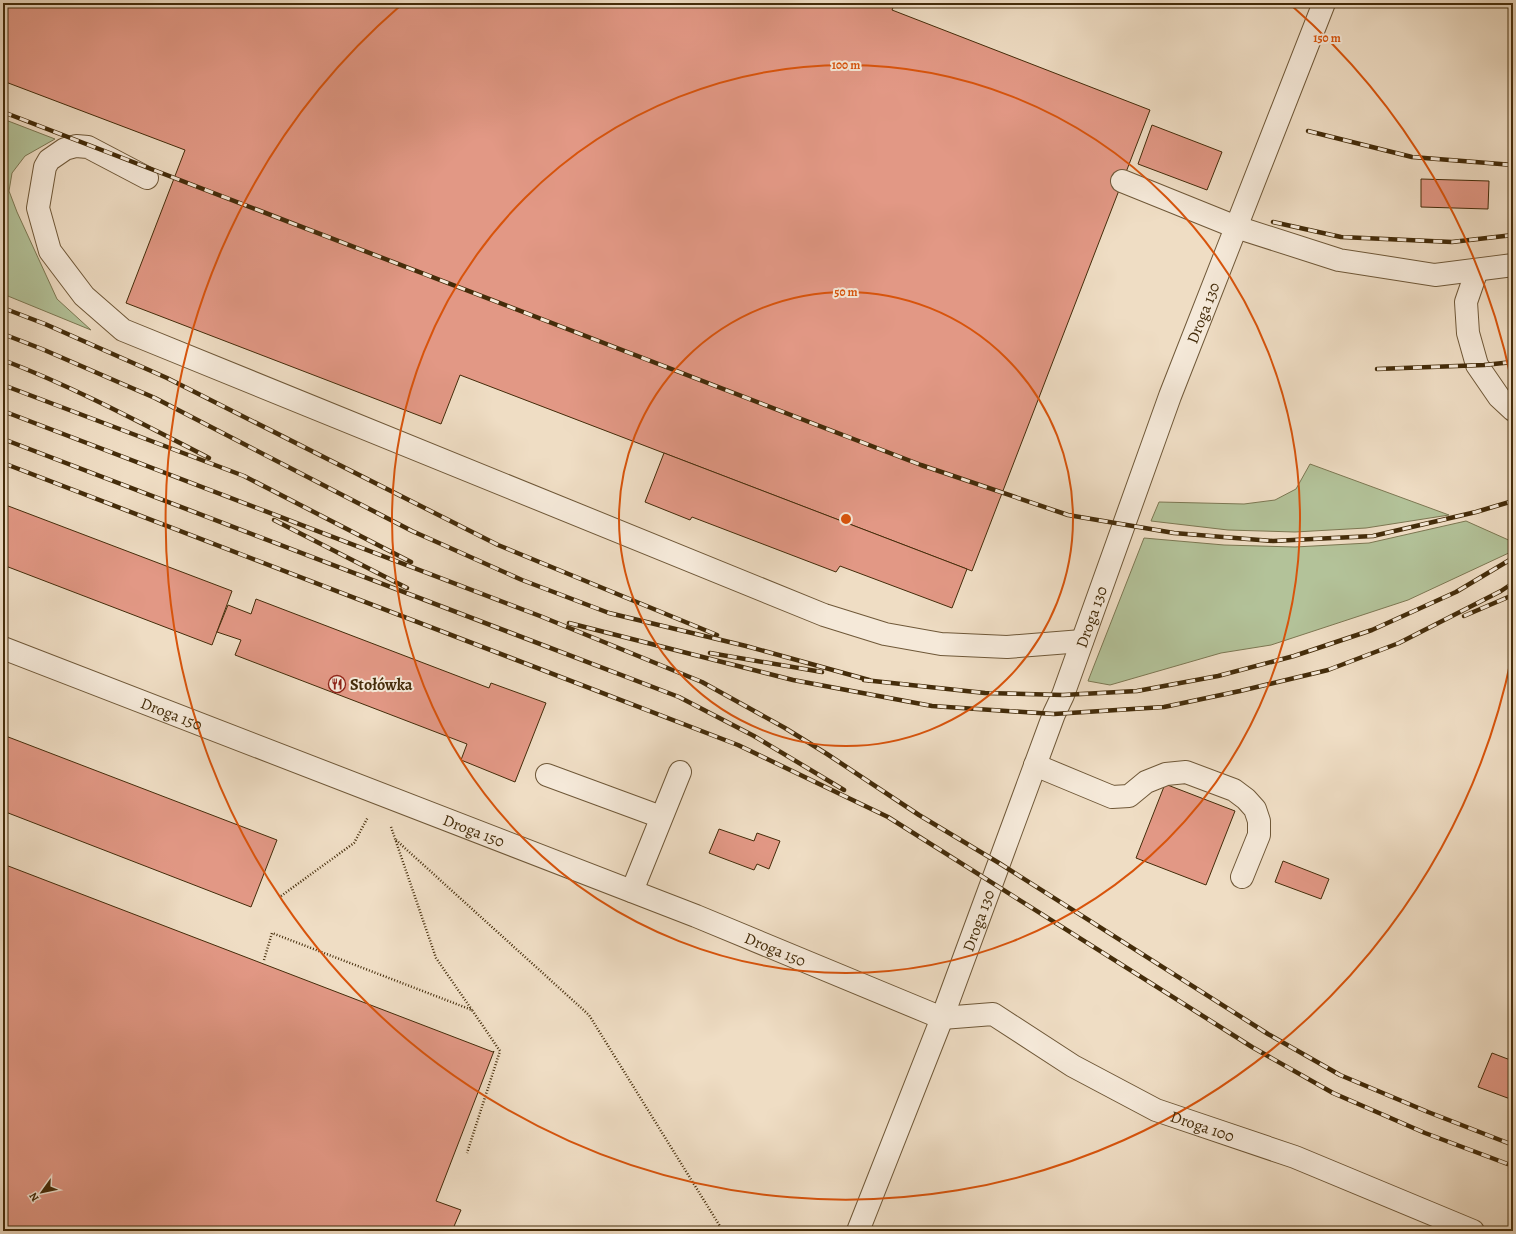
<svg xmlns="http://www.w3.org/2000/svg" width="1516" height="1234" font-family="Alegreya,serif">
<rect width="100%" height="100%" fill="#efddc4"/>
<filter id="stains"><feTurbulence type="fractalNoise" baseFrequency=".005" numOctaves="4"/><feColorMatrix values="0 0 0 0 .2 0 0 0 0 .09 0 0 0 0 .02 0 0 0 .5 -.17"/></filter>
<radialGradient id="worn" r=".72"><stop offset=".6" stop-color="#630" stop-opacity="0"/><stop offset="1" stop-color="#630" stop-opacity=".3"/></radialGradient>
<g fill="#b3c299" stroke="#7c7752">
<polygon points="3,119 55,139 25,156 12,173 9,191 17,212 57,299 91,330 3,294"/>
<polygon points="1310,464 1449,515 1366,528 1295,532 1228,530 1151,521 1159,502 1244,504 1275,500 1296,489"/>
<polygon points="1466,521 1513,542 1513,551 1408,600 1271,645 1221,653 1110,685 1088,681 1144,538 1224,545 1295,547 1369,543"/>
</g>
<g fill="#e29885" stroke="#442c0a">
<polygon points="3,3 895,3 892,10 1150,110 972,571 460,375 441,424 126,303 185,150 3,81"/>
<polygon points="1152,125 1222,152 1207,190 1138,164"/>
<polygon points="1421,179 1489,181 1488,209 1421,207"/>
<polygon points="664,453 967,569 952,608 840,566 836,572 692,517 690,520 645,502"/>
<polygon points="3,504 232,591 212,645 3,565"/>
<polygon points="256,599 489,688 491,683 546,703 515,782 461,760 467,744 235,655 241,640 217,632 228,605 251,614"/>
<polygon points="3,735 277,840 251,907 3,811"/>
<polygon points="1165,784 1235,811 1206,885 1136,858"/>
<polygon points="719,829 754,841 757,833 780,841 769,869 757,864 754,870 709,853"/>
<polygon points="1283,861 1329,879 1321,899 1275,882"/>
<polygon points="3,864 493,1052 494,1051 436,1201 461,1210 452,1231 3,1231"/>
<polygon points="1492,1053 1513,1061 1513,1100 1478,1087"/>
</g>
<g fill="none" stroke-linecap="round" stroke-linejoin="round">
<g stroke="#6f5838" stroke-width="24">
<g id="minor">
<polyline points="147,178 88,147 76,146 65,149 49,160 45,167 38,208 50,251 84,296 123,330 824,615 885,634 941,644 1007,647 1082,641"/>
<polyline points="1122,181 1236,227 1339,260 1435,275 1513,265"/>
<polyline points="1477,270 1466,302 1468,333 1477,365 1499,397 1513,410"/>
<path id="s1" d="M3 648 696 916 942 1018 993 1014 1073 1066 1156 1110 1295 1157 1473 1231"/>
<polyline points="1035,765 1112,797 1129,796 1146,782 1166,774 1186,772 1234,790 1246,799 1255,809 1259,821 1259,835 1242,877"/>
<polyline points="547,775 661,817"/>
<polyline points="632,891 680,772"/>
<path id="s2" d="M858 1231 942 1018 1054 714 1063 695 1170 396 1324 3"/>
</g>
</g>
<g stroke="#442c0a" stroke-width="2.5" stroke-dasharray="1 2" stroke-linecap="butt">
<polyline points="391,827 436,958 472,1010"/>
<polyline points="396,840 589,1015 723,1231"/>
<polyline points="281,896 354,843 368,817"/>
<polyline points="264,960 272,933 472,1010 500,1051 467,1153"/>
</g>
<use href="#minor" stroke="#f5e9d9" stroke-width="22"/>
<g stroke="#442c0a" stroke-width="4.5">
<g id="rail">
<polyline points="3,112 921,465 1068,515 1174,533 1273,541 1373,536 1476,512 1513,501"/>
<polyline points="1308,131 1412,157 1513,165"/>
<polyline points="1273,222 1341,237 1452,242 1513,235"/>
<polyline points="3,308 45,324 167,378 498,545 717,635"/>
<polyline points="3,334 42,349 155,398 412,531 522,580 609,613 746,646 869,680"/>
<path d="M3 360C74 387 141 423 209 458"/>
<polyline points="1377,369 1484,365 1513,362"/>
<polyline points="3,385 244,476 411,562"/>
<polyline points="3,411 540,616 702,682 785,728 827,754 919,815 999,863 1268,1034 1340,1075 1428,1112 1513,1145"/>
<polyline points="3,439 679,697 754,736 844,790"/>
<polyline points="3,463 738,745 888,817 1252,1047 1333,1093 1425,1133 1513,1166"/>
<polyline points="274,520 407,588"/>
<polyline points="1464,616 1513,595"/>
<polyline points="569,623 793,680 932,706 1054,714 1164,707 1240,691 1328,670 1399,643 1501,591 1513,583"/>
<polyline points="710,653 822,672"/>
<polyline points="864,680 985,693 1063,695 1137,691 1218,676 1294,656 1372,630 1456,592 1513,558"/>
</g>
</g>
<use href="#rail" stroke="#f5e9d9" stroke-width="3" stroke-dasharray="9" stroke-linecap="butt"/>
</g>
<g fill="none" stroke="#d8540c" stroke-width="2">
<circle cx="846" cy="519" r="227"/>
<circle cx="846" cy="519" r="454"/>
<path d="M1512 655A680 680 0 1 1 400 6M1292 6A680 680 0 0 1 1512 383"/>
</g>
<defs>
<g id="restaurant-ring" transform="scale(0.9)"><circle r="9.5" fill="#f5e9d9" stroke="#8f2418" stroke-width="1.5"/><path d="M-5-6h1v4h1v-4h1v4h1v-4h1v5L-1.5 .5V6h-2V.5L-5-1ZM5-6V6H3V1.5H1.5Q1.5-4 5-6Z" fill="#8f2418"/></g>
</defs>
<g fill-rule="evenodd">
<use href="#restaurant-ring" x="337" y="684"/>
</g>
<g text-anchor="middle" stroke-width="4" stroke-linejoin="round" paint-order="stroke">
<g font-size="16" fill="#442c0a" stroke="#f5e9d9">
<text dy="6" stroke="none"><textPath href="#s2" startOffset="981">Droga 130</textPath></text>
<text dy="6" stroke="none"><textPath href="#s2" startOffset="657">Droga 130</textPath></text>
<text dy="6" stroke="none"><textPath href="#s1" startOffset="181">Droga 150</textPath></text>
<text dy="6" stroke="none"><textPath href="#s1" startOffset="505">Droga 150</textPath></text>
<text dy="6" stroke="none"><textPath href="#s2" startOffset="333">Droga 130</textPath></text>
<text dy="6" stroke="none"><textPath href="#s1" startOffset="829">Droga 150</textPath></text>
<text dy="6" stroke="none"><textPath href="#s1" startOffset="1299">Droga 100</textPath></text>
</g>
<g font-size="16" font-weight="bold" fill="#442c0a" stroke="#f5e9d9" text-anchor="start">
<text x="350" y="690">Stołówka</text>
</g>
</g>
<circle cx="846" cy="519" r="6" fill="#d8540c" stroke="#f5e9d9" stroke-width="2"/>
<g font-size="12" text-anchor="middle" font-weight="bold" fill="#d8540c" stroke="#f5e9d9" stroke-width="4" stroke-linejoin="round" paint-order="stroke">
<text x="1327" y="42">150 m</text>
<text x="846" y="69">100 m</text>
<text x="846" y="296">50 m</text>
</g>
<rect width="1516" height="1234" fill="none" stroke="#efddc4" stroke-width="16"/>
<rect x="4" y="4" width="1508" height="1226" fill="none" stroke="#442c0a" stroke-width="2"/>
<rect x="8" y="8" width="1500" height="1218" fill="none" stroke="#442c0a"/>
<g transform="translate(42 1192) rotate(237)" stroke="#f5e9d9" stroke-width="3" paint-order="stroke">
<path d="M0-3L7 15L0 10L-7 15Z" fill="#442c0a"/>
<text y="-6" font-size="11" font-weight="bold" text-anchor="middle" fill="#442c0a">N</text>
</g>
<rect width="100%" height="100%" filter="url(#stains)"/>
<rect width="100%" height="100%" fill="url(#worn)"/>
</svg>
